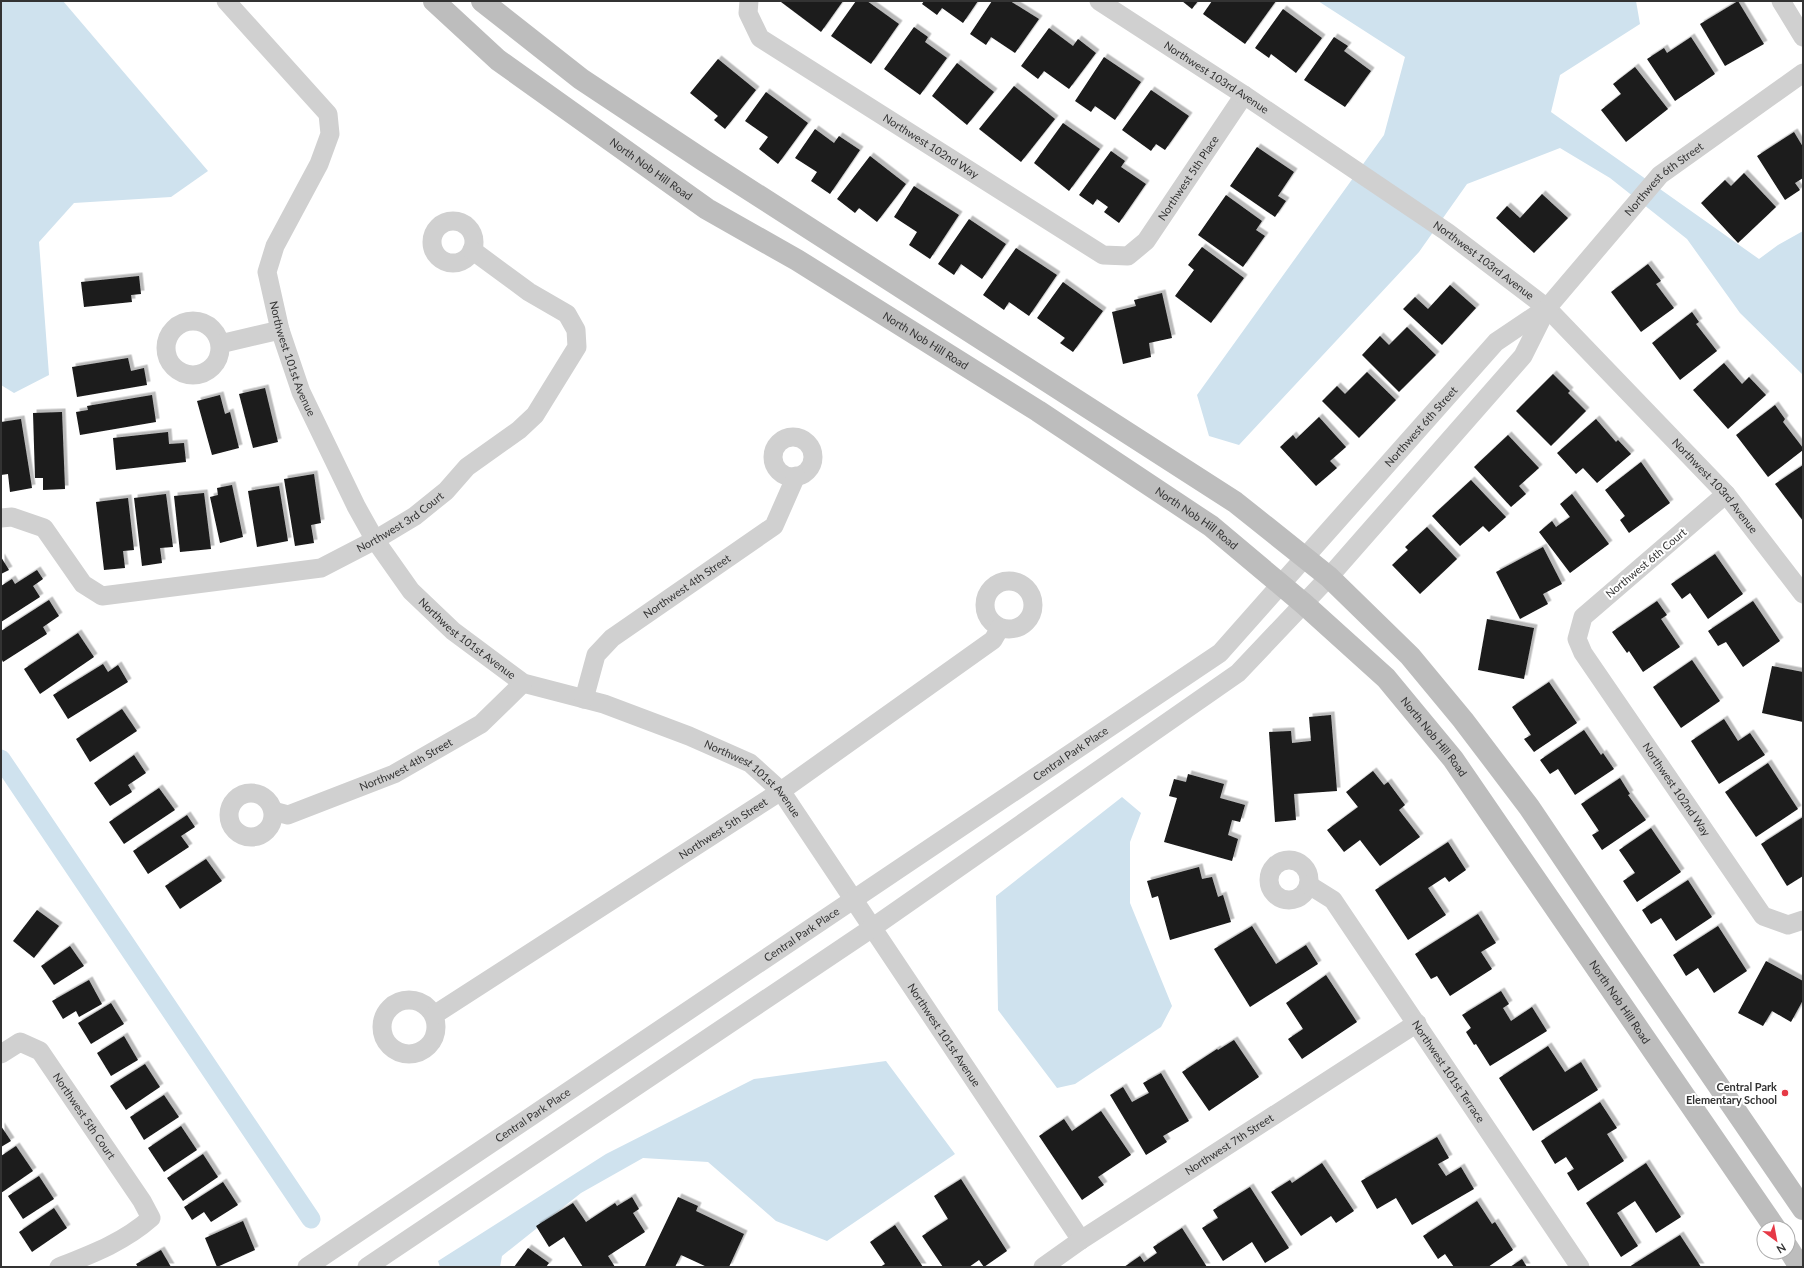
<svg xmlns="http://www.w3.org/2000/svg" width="1804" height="1268" font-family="Lato,sans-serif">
<defs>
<filter id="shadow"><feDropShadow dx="3.5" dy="-3.5" stdDeviation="0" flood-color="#0004"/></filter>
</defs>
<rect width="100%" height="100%" fill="#fff"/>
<g fill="#cfe2ee">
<polygon points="1,1 63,1 208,171 171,197 74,203 39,242 49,375 14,393 1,385"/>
<polygon points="1318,1 1636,1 1640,24 1560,75 1551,112 1759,259 1778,245 1803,231 1803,375 1740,313 1687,239 1610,178 1560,148 1467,184 1419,252 1239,445 1209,436 1197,395 1384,135 1405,57"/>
<polygon points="1122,797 1141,813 1130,842 1130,903 1172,1006 1161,1027 1075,1084 1057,1088 998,1010 996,896"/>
<polygon points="886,1061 955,1154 827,1241 776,1221 708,1162 643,1158 581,1193 502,1256 500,1267 440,1267 438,1261 606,1154 754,1079"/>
</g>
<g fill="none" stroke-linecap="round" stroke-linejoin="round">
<polyline stroke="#cfe2ee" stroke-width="19" points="1,759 311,1219"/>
</g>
<g fill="#1a1a1a" filter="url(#shadow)">
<polygon points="782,1 843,1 821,32 781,2"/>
<polygon points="856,1 867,1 899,24 871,64 831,36"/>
<polygon points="924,1 978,1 963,23 942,8 937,15 922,4"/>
<polygon points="992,1 1010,1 1039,19 1015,53 991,37 986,45 970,34"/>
<polygon points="1182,1 1198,1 1192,9"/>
<polygon points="1212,1 1276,1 1245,44 1203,14"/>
<polygon points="1738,1 1764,44 1725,66 1700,24"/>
<polygon points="1283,9 1322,38 1296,73 1271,54 1269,58 1255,48"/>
<polygon points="914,27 928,37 925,42 947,58 920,95 884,69"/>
<polygon points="1049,28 1073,46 1078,39 1096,53 1069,89 1044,71 1038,79 1021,66"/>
<polygon points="1334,37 1348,46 1344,51 1371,71 1345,107 1304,80"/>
<polygon points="1691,37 1715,74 1675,101 1647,59 1664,48 1667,53"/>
<polygon points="1104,57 1141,82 1115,120 1095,106 1091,112 1075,101"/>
<polygon points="718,59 756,90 725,129 714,120 718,116 690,93"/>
<polygon points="957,63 994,92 967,125 932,96"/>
<polygon points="1635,67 1668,109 1626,142 1601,110 1621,94 1613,84"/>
<polygon points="1014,86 1055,119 1021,162 979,129"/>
<polygon points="1151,90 1189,116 1165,150 1156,144 1151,151 1122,130"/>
<polygon points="766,92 808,123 778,164 759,149 768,137 745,121"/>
<polygon points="1063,123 1100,149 1069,191 1034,163"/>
<polygon points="815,129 834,143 839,136 860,150 830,194 811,181 817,172 795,158"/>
<polygon points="1794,132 1803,147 1803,178 1795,183 1800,190 1785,200 1757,156"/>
<polygon points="1257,147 1294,172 1278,196 1286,201 1275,217 1230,186"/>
<polygon points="1111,151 1125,161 1121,167 1146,184 1119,223 1104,212 1108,207 1097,199 1093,205 1079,195"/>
<polygon points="870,156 906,184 877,222 859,208 855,213 837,199"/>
<polygon points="1744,173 1776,207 1738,243 1701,203 1725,180 1731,186"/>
<polygon points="914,186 959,215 930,259 909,245 917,232 894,217"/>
<polygon points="1542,194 1568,218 1534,253 1496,218 1507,206 1520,218"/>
<polygon points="1226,195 1262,221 1256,230 1265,236 1243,267 1198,235"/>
<polygon points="969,219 1006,244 982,279 961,264 954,275 938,264"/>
<polygon points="1202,247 1244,278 1211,323 1175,296 1194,270 1188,265"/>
<polygon points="1016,248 1057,275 1029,316 1009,302 1004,310 983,295"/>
<polygon points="1648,264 1661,281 1656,284 1674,308 1641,332 1611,292"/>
<polygon points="139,276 141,294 131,295 132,302 84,307 81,282"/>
<polygon points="1063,282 1103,311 1073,352 1060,343 1065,338 1037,318"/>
<polygon points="1450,285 1476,308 1442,345 1403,309 1415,297 1428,309"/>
<polygon points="1162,293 1172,338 1149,343 1151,357 1123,364 1112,312 1136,306 1134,300"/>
<polygon points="1692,312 1699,322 1696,324 1717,351 1680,380 1652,343"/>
<polygon points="1407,327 1436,355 1399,392 1362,355 1380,336 1389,345"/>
<polygon points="128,358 131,371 144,368 147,385 77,397 72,367"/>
<polygon points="1724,363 1742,384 1749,377 1766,395 1728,429 1693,390"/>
<polygon points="1367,372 1396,400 1359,438 1322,401 1337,386 1345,394"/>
<polygon points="1553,374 1570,391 1568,393 1586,411 1551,446 1516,411"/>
<polygon points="265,388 278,442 253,448 239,394"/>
<polygon points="152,395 156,422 80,435 76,412 88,410 87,406"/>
<polygon points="220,395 225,414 230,412 239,448 212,455 197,401"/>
<polygon points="1775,405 1785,419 1783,422 1803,448 1803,450 1768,477 1736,435"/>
<polygon points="62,412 65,489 43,490 43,478 35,478 33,413"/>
<polygon points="1319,417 1346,447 1330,461 1337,468 1316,486 1280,447 1293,435 1296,439"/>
<polygon points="21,419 32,488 10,492 8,474 1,475 1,422"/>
<polygon points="1596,419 1616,442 1618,440 1631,454 1597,483 1583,468 1576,474 1557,453"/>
<polygon points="168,432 169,444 184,443 186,462 116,470 113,438"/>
<polygon points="1508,435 1539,468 1519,486 1526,494 1511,507 1474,467"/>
<polygon points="1641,462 1670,503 1629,533 1620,520 1625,516 1605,490"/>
<polygon points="1803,465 1803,521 1775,484"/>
<polygon points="314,474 321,523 311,525 314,543 295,546 284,479"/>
<polygon points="1471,480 1506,517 1489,532 1483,526 1460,546 1432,516"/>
<polygon points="232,485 243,537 220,543 210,497 218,495 217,488"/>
<polygon points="279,486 288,541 257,547 248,491"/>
<polygon points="204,493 211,549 180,552 174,496"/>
<polygon points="166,494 173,547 160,548 162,563 142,566 134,498"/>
<polygon points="1572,494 1609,544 1570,573 1539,532 1552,521 1556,527 1570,517 1560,504"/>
<polygon points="128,498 134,550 123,551 125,568 104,570 96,502"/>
<polygon points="1427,527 1457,559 1420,594 1392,565 1408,550 1405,547"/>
<polygon points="1543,547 1562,584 1543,594 1548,604 1520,619 1496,572"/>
<polygon points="1715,554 1743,594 1708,619 1690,593 1682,599 1671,584"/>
<polygon points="1,557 9,570 1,574"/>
<polygon points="37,570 43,579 33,586 40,597 1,622 1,586 12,579 15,584"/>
<polygon points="49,600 59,616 43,627 47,634 3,662 1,658 1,631"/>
<polygon points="1657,601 1667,615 1661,619 1680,647 1643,672 1629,651 1627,653 1612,632"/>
<polygon points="1753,601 1780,641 1743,667 1726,642 1718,646 1708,631"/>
<polygon points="1487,619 1534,628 1524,679 1478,670"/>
<polygon points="78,633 94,657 40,694 24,669"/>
<polygon points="1692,660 1720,701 1681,728 1653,687"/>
<polygon points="103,664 108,672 118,665 128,682 68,719 53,695"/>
<polygon points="1772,666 1803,672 1803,722 1762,713"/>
<polygon points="1549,682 1577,723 1534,752 1524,739 1531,735 1512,707"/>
<polygon points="122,709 137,731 90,762 76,739"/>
<polygon points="1331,715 1337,791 1294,794 1296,820 1275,822 1269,732 1291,731 1292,743 1311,741 1309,717"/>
<polygon points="1724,719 1738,741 1750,733 1765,755 1719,784 1691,741"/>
<polygon points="1584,730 1601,755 1603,753 1614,769 1575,795 1558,769 1550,774 1540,760"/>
<polygon points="134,755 146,773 128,785 132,792 110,806 94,783"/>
<polygon points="1768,763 1798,809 1756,837 1725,792"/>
<polygon points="1373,771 1384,785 1388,782 1405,805 1399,810 1420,837 1380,866 1360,840 1344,852 1327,830 1358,807 1346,792"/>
<polygon points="1188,774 1224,784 1220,798 1245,805 1240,822 1232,820 1228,835 1238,839 1232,861 1164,842 1177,798 1169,796 1174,779 1186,782"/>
<polygon points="1620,778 1630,794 1628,795 1646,820 1602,850 1592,835 1599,831 1581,804"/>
<polygon points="159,788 175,810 124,844 109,822"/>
<polygon points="187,815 195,827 181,836 189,847 148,874 133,851"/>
<polygon points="1803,817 1803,876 1787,886 1761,844"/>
<polygon points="1651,828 1681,872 1637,902 1623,881 1635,873 1619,850"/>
<polygon points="1448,842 1466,870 1449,882 1445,877 1428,888 1446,915 1408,940 1375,890"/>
<polygon points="206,859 222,881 180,909 165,886"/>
<polygon points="1199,867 1202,879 1212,877 1218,897 1223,895 1231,922 1170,940 1158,896 1152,898 1147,881"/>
<polygon points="1688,880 1712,917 1676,941 1661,918 1651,924 1642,910"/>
<polygon points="37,910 59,926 34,958 13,941"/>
<polygon points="1478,914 1496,943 1481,952 1492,969 1450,996 1437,976 1431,979 1415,954"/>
<polygon points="1252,926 1276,964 1306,945 1318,964 1250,1007 1214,949"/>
<polygon points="1718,926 1747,971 1714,993 1698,968 1686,976 1673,955"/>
<polygon points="70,946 84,966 54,985 41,966"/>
<polygon points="1766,961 1803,981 1803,1000 1791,1022 1772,1011 1763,1026 1738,1013"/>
<polygon points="1326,975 1357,1022 1302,1059 1288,1039 1303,1029 1286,1003"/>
<polygon points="89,980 102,1004 79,1017 76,1011 63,1019 52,1001"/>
<polygon points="1501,991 1509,1004 1503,1008 1511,1021 1532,1007 1547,1031 1490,1066 1476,1044 1474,1045 1466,1032 1471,1028 1462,1015"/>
<polygon points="111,1003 124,1024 91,1044 78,1023"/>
<polygon points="124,1036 138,1060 111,1076 97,1053"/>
<polygon points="1234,1040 1259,1077 1209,1111 1182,1072 1217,1049 1218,1050"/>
<polygon points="1548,1046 1565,1072 1581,1062 1598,1090 1533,1131 1499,1078"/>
<polygon points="145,1064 160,1087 126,1110 110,1086"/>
<polygon points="1161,1073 1189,1121 1163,1136 1167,1142 1146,1155 1110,1095 1123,1087 1132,1102 1149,1093 1143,1083"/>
<polygon points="164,1095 179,1117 144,1140 130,1117"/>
<polygon points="1600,1102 1617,1128 1607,1134 1624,1161 1578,1191 1567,1173 1574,1169 1566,1157 1555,1164 1541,1141"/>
<polygon points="1101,1111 1131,1155 1098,1177 1104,1185 1082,1200 1039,1136 1064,1119 1072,1131"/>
<polygon points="1,1126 11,1141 1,1147"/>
<polygon points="181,1126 197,1150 164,1172 148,1148"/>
<polygon points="1437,1137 1449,1158 1438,1164 1446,1176 1461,1167 1474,1189 1412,1225 1396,1198 1377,1209 1361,1181"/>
<polygon points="16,1146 33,1171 1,1193 1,1156"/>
<polygon points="203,1154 218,1177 183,1201 167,1178"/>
<polygon points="1322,1163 1354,1211 1336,1223 1331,1216 1301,1236 1271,1192 1290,1180 1292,1183"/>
<polygon points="1646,1163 1681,1217 1656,1233 1635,1201 1617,1213 1638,1246 1621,1257 1586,1203"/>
<polygon points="39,1176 54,1199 23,1219 8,1196"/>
<polygon points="961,1179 1007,1251 984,1267 979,1260 969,1267 943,1267 922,1236 948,1219 934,1196"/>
<polygon points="223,1182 238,1205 211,1222 204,1212 192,1220 184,1207"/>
<polygon points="1250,1187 1289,1248 1265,1263 1252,1242 1223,1261 1202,1228 1218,1218 1213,1210"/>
<polygon points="632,1197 639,1209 633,1213 645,1232 608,1256 615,1267 583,1267 564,1237 549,1247 536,1226 573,1203 586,1222 615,1203 617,1206"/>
<polygon points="678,1197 698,1206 696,1211 744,1234 729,1267 707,1267 681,1255 675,1267 645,1266"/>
<polygon points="1477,1201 1492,1224 1495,1222 1513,1250 1488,1267 1454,1267 1445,1254 1438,1259 1423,1236"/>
<polygon points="54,1208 67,1228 32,1252 19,1232"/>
<polygon points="243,1221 255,1250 217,1267 205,1238"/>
<polygon points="895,1225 923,1267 880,1267 885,1264 870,1242"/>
<polygon points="1182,1228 1207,1267 1124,1267 1140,1256 1144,1262 1157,1253 1153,1247"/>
<polygon points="1680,1235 1701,1267 1629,1267"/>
<polygon points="528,1248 549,1263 546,1267 514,1267"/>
<polygon points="161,1250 171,1267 138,1267 136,1264"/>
<polygon points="1522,1259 1527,1267 1510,1267"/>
</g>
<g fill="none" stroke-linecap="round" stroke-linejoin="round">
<g stroke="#d0d0d0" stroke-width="19">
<path id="s1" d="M226 1 328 114 330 134 319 164 275 246 267 272 280 330 301 392 356 506 375 540 411 591 453 631 523 683 604 704 689 736 750 763 781 791 1081 1240"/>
<path id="s2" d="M749 1 748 13 760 38 1103 255 1128 256 1146 241 1244 95"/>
<path id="s3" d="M1099 1 1244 95 1447 232 1547 308 1726 494 1803 594"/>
<polyline points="1781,1 1803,37"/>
<circle cx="453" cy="242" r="21"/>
<circle cx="193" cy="348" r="27"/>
<polyline points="220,344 280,330"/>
<circle cx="793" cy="457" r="20"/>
<path id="s4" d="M1726 494 1583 617 1577 639 1583 653 1763 916 1788 925 1803 920"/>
<path id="s5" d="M1 518 12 517 44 528 83 584 102 596 321 568 375 540 415 516 446 491 467 467 519 430 535 415 577 347 576 330 567 314 529 292 472 250"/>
<circle cx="1009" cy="605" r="24"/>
<path id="s6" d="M584 699 596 655 612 638 774 526 796 476"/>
<circle cx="251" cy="815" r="22"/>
<path id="s7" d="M273 811 288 815 394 774 481 724 523 683"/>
<circle cx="1289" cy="880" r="20"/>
<path id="s8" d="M1309 885 1333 900 1580 1267"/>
<circle cx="409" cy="1027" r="27"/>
<path id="s9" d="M434 1015 781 791 993 640 1000 628"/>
<path id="s10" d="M1 1054 20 1042 40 1051 142 1201 151 1218C124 1242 92 1254 59 1267"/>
<path id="s11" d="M307 1267 1220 653 1496 342 1545 309"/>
<path id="s12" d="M367 1267 872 928 1238 673 1329 577 1523 356 1547 308 1660 175 1803 73"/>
<path id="s13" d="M1043 1267 1081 1240 1417 1023"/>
</g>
<g stroke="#bdbdbd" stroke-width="22">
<path id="s14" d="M434 1 498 60 707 209 797 260 1038 411 1211 526 1304 604 1386 678 1453 759 1775 1228"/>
<polyline points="482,1 581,79 703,160 1235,502 1329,577 1410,656 1463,720 1529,807 1620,942 1803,1209"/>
<polyline points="1788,1248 1800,1267"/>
</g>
</g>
<circle fill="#e63946" stroke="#fff" stroke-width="1.5" cx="1785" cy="1093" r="4"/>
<g text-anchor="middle" stroke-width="4" stroke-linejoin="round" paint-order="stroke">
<g font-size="11" fill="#333" stroke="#fff">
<text dy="4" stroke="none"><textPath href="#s3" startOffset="140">Northwest 103rd Avenue</textPath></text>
<text dy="4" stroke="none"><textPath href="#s2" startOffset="242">Northwest 102nd Way</textPath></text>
<text dy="4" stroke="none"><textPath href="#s14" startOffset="275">North Nob Hill Road</textPath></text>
<text dy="4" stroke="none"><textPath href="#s2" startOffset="570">Northwest 5th Place</textPath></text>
<text dy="4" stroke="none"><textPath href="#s12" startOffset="1709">Northwest 6th Street</textPath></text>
<text dy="4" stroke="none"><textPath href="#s3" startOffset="464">Northwest 103rd Avenue</textPath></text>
<text dy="4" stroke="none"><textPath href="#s14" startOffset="599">North Nob Hill Road</textPath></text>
<text dy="4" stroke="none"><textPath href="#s1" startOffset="415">Northwest 101st Avenue</textPath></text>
<text dy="4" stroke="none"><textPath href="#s11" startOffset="1403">Northwest 6th Street</textPath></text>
<text dy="4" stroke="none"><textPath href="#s3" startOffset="788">Northwest 103rd Avenue</textPath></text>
<text dy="4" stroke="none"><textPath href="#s14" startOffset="923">North Nob Hill Road</textPath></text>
<text dy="4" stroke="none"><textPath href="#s5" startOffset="448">Northwest 3rd Court</textPath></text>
<text transform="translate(1646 563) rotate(-40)" y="4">Northwest 6th Court</text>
<text dy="4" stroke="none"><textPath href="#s6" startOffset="160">Northwest 4th Street</textPath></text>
<text dy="4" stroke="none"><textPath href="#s1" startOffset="751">Northwest 101st Avenue</textPath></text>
<text dy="4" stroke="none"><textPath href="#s14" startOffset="1247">North Nob Hill Road</textPath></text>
<text dy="4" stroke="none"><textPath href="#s11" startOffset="920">Central Park Place</textPath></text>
<text dy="4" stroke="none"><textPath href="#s7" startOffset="144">Northwest 4th Street</textPath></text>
<text dy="4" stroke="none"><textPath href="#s1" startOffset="1075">Northwest 101st Avenue</textPath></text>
<text dy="4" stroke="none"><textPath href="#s4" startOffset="392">Northwest 102nd Way</textPath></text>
<text dy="4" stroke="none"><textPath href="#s9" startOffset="344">Northwest 5th Street</textPath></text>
<text dy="4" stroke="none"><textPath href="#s11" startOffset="596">Central Park Place</textPath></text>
<text dy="4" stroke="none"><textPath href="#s14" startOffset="1571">North Nob Hill Road</textPath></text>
<text dy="4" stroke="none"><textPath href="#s1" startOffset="1399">Northwest 101st Avenue</textPath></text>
<text dy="4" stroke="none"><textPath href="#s8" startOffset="235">Northwest 101st Terrace</textPath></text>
<text dy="4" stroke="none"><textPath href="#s11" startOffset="272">Central Park Place</textPath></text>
<text dy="4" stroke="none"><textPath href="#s10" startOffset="123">Northwest 5th Court</textPath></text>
<text dy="4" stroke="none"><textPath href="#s13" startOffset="223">Northwest 7th Street</textPath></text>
</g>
<g font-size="11" font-weight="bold" fill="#333" stroke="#fff" text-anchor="end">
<text x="1777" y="1091">Central Park<tspan x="1777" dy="13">Elementary School</tspan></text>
</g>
</g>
<rect width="1804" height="1268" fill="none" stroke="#333333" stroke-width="4"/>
<g transform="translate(1776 1240) rotate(148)"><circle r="19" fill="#ffffff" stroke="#adadad"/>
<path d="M0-3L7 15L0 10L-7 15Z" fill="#e63946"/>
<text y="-6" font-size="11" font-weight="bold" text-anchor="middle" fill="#333333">N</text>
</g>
</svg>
